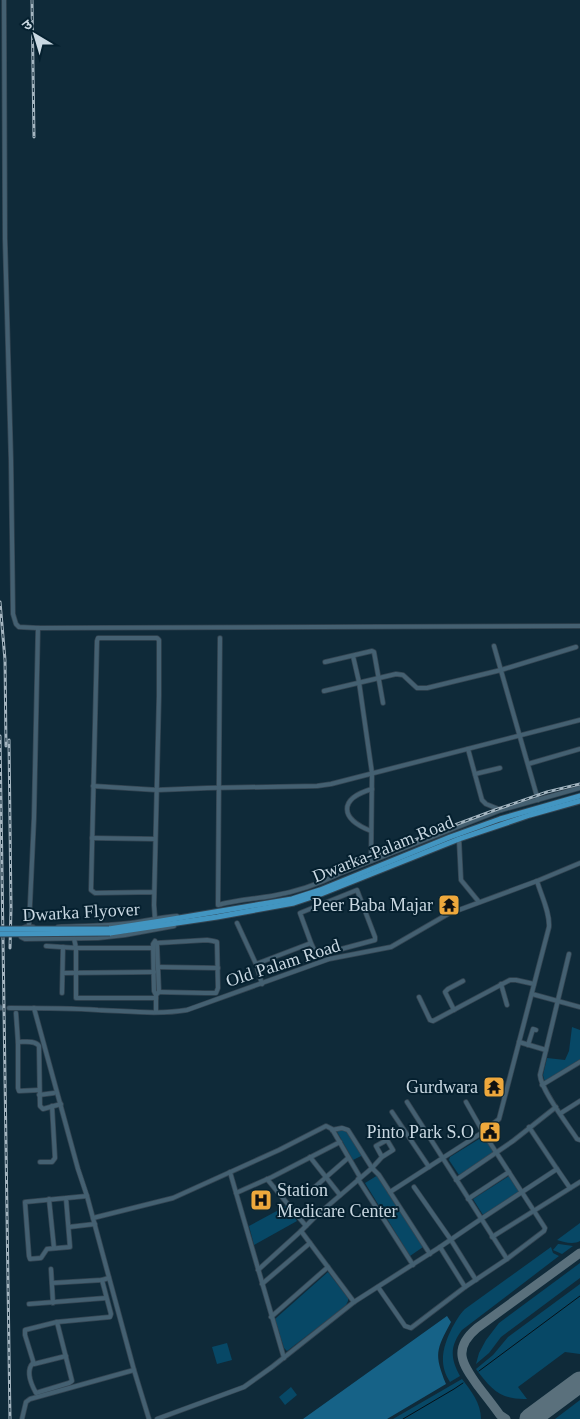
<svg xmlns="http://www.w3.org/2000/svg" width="580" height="1419" font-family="'Times New Roman','Noto Sans Devanagari',serif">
<rect width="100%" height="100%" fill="#0f2a39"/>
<g fill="#074866">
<polygon points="572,1027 580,1030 580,1061 545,1082 543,1075 547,1058 565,1060 569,1051"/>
<polygon points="339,1129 347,1130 363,1155 353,1160 336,1130"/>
<polygon points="484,1136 494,1153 459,1175 449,1160 450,1157"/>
<polygon points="378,1175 423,1247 410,1256 365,1183"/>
<polygon points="509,1176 520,1193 483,1215 473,1199"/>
<polygon points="286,1206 297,1221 254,1245 249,1226"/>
<path d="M580 1223V1241C573 1245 564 1242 557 1240Z"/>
<polygon points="558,1244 559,1244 573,1246 562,1254 553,1250"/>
<path d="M551 1247 553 1253 559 1256 462 1330C450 1346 450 1358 460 1376L450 1382C438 1364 443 1346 452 1328 456 1321 459 1315 465 1309Z"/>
<polygon points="580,1263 580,1278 501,1337 489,1353 476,1364 479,1353 486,1340 499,1323"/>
<polygon points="328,1272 348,1298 348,1301 346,1305 330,1318 287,1351 284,1348 275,1319"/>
<path d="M580 1284V1354L565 1352 518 1387 527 1399C500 1400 491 1389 476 1369L493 1355 508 1337Z"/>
<polygon points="227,1343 232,1360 217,1364 212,1347"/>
<path d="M462 1379C471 1391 481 1403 481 1419H393Z"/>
<polygon points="291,1387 297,1395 285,1405 279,1397"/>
<polygon points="580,1400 580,1419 555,1419"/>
</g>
<path fill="#166287" d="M447 1316 451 1322C436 1350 434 1354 446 1384L387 1419H303Z"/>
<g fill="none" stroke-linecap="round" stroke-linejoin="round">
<g stroke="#051017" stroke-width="1">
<polyline points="479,1371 580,1296"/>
<polyline points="403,1419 454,1389 463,1383"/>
</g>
<g stroke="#5a707c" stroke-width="9">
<path d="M506 1419 500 1415C493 1405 485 1395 478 1386 462 1364 452 1349 477 1328L580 1253"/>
<polyline points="529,1419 538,1414"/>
<polyline points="539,1419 571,1389"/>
</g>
<polyline stroke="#5a707c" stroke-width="21" points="530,1419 580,1382"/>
<g stroke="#344552" stroke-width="5.5">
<g id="minor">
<polyline points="4,0 5,239 11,460 13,614 16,624 19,627 38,628 580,626"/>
<path d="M220 638 218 905C236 900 254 899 272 896 295 892 317 885 339 874L501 810 580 788"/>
<polyline points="494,646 538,800"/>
<polyline points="353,656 359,682 372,773 371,861"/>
<polyline points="325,662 372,651 374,652 383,703"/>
<polyline points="324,691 396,674 403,675 417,688 427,688 501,670 576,647"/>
<polyline points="468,749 482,800 486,804 501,810"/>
<polyline points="528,764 580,749"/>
<polyline points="475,774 500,768"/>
<polyline points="93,786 157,790 207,788 317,786 331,784 580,720"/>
<path d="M371 831C340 819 338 799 372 789"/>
<polyline points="92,838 155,839"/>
<polyline points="459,839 461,880 479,902"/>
<polyline points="154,892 95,893 91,890 97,641 98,638 157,638 159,640 159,696 154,905 155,919"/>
<polyline points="237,923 256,964 262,984"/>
<polyline points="29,926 34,818 38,628"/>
<path d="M33 927C27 926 23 926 20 932L21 937 25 939 98 938 125 935 174 926"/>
<path d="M58 927C82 926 107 926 131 923 147 921 162 917 177 916"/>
<polyline points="157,943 207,940 213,941 217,942 218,988 216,993 205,993 159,992"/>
<polyline points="46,946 76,948 74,938"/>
<polyline points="153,948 76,948 76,998 156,998"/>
<path d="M569 954 540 1075C541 1090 568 1125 577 1139L580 1140"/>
<polyline points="256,964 311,943 300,913 357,890 375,937 375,940 319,955 316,954 311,943"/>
<polyline points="158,967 218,968"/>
<polyline points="63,973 154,972"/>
<polyline points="501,984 507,1005"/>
<polyline points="62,993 63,947"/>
<polyline points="532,994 580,1007"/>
<polyline points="419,997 430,1020 433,1021 510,980 516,980 534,984"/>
<polyline points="0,1007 1,1008"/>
<path d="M9 1008C38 1008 68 1008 98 1010 127 1011 158 1015 187 1010L329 959 391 947 448 914 537 881 580 863"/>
<polyline points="34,1008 78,1169 87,1196 134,1370 149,1419"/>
<polyline points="454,1010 445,992 448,989 463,981"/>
<polyline points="156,1012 156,995 154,991 153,944 155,941 157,944 159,992 156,995"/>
<polyline points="16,1013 18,1042 18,1088 19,1091 39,1090"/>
<path d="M18 1042C25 1042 35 1040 39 1046L40 1106 43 1109 61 1104"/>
<polyline points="519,1042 546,1050"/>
<polyline points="528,1045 533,1029 536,1030"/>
<polyline points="542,1085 580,1062"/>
<polyline points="39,1095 54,1093"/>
<polyline points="466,1102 483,1132"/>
<polyline points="392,1112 429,1167"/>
<polyline points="561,1113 580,1101"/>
<polyline points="529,1127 557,1169"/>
<polyline points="332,1130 342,1128 348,1130 372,1168 379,1175 430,1254"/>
<polyline points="483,1132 545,1228 544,1231 507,1259"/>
<polyline points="310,1157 340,1195"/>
<polyline points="40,1162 52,1162 55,1158 52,1106"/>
<polyline points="230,1172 284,1358"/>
<polyline points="267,1179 306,1226"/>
<polyline points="358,1179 413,1265"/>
<polyline points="456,1180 513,1141 556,1107"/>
<polyline points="414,1187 451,1240 476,1280"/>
<path d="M390 1192 483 1132 499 1119 549 927C550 912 541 895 537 881"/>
<polyline points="236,1193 272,1177 340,1142"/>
<polyline points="308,1193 348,1158"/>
<polyline points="66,1198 70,1247 47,1249 41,1258 30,1259 29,1256 25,1202 87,1196"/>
<polyline points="49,1199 54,1248"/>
<polyline points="468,1199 509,1172"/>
<polyline points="93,1218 173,1198 279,1150 326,1126 332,1129 360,1177"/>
<polyline points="69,1227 95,1224"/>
<polyline points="301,1231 354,1302"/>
<polyline points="492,1237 580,1182"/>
<polyline points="440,1247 481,1219 557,1169 570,1188"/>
<polyline points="51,1269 53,1303"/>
<polyline points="258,1270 301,1231 316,1216 372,1168 382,1157 393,1150 387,1140 376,1146 382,1157"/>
<polyline points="52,1283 102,1280 109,1278"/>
<polyline points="262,1284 310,1243"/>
<polyline points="378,1287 405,1326 411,1328 465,1287"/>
<polyline points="29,1304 106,1298"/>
<polyline points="271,1317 328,1267"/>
<polyline points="66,1356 34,1364 25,1335 25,1330 57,1322 110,1317 111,1314 102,1280"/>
<path d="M33 1363C25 1371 31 1384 36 1393L69 1383 72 1381 57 1322"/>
<polyline points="22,1419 26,1402 30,1399 134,1370"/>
<polyline points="157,1419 244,1387 272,1367 354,1302 440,1247 465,1287 507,1259 407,1102"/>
</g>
</g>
<g stroke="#344552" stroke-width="7">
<g id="major">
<polyline points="109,929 161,921 292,899 320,890 450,837 500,819 580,796"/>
<polyline points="110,933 217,917 294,903 321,894 459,839 530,815 580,801"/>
</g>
</g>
<use href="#minor" stroke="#446071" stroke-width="4"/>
<use href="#major" stroke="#4295c1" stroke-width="5"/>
<g stroke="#a4b5c0" stroke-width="3">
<g id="rail">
<polyline points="32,0 34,137"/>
<polyline points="0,602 5,660 6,746"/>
<polyline points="0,736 10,1419"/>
<polyline points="9,740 11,908 10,948"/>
<polyline points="345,866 495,810 547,792 580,784"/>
</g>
</g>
<use href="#rail" stroke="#05202f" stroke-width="1" stroke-dasharray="4" stroke-linecap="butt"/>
<g stroke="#344552" stroke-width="7" stroke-linecap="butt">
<g id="major-bridge">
<polyline points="0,929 109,929"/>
<polyline points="0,934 110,933"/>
</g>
</g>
<use href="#major-bridge" stroke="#4295c1" stroke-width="5"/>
</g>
<defs>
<g id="temple-square" transform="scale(1.125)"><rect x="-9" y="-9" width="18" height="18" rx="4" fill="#eea83c" stroke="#05202f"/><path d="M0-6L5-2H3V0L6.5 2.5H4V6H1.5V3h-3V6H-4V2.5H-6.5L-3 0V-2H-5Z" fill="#111"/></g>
<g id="civic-square" transform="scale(1.125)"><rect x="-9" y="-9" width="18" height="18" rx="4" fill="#eea83c" stroke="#05202f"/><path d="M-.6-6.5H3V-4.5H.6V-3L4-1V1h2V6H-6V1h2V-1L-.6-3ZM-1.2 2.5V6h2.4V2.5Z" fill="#111"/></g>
<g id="hospital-square" transform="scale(1.125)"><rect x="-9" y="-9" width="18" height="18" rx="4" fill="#eea83c" stroke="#05202f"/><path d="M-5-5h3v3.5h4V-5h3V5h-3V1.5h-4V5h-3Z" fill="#111"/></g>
</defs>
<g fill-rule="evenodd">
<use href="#temple-square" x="449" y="905"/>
<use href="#temple-square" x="494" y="1087"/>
<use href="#civic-square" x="490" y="1132"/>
<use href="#hospital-square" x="261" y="1200"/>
</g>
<g text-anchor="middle" stroke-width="4" stroke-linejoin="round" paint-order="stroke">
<g font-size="18" fill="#c9d8e2" stroke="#05202f">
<text transform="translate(383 849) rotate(-22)" y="6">Dwarka-Palam Road</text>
<text transform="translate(81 912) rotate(-3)" y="6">Dwarka Flyover</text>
<text transform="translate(283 963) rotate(-18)" y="6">Old Palam Road</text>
</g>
<g font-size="18" fill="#c9d8e2" stroke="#05202f" text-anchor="end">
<text x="433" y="911">Peer Baba Majar</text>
<text x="478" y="1093">Gurdwara</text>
<text x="474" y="1138">Pinto Park S.O</text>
<text x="277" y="1196" text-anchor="start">Station<tspan x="277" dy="21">Medicare Center</tspan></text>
</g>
</g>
<g transform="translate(35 35) rotate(322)" stroke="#05202f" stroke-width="4" paint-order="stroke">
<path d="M0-4L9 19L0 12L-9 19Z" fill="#c9d8e2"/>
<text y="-8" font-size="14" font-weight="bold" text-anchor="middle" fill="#c9d8e2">उ</text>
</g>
</svg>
